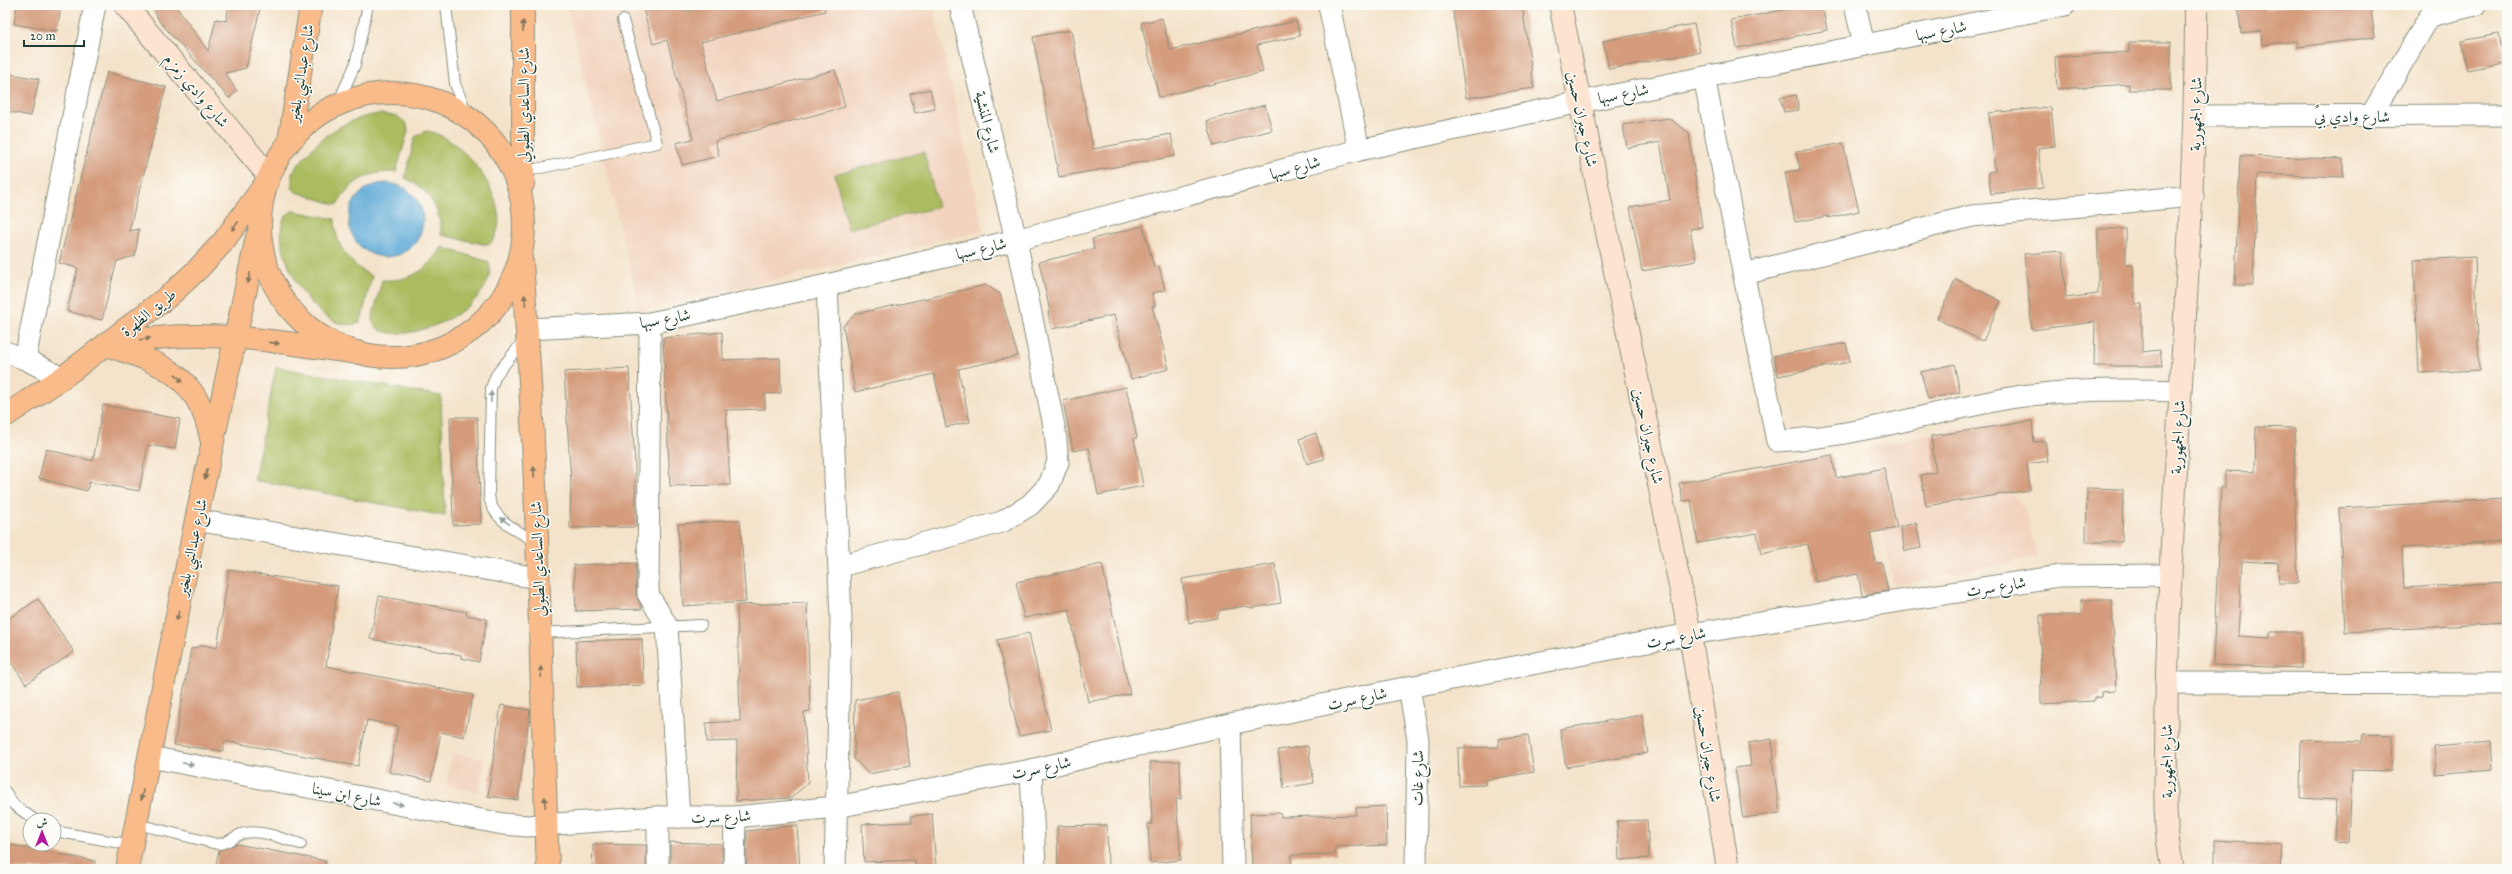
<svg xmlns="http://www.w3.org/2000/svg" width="2512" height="874" font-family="'IM FELL Great Primer',Amiri,serif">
<rect width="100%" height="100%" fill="#fdfcf7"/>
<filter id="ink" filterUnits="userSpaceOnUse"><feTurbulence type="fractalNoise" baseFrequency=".025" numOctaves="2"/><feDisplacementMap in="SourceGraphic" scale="8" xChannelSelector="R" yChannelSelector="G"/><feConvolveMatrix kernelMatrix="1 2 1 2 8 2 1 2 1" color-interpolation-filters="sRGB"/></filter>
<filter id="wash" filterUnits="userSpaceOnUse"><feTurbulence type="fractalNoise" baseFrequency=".012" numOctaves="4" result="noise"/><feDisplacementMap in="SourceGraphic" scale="16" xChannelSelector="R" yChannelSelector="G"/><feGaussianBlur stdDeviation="0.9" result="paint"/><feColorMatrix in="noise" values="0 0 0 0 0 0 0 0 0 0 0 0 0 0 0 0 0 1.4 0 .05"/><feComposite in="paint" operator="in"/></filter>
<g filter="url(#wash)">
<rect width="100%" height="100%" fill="#f4e3ca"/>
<g fill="#f2d4be">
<polygon points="567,5 933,5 984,231 640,311"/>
<polygon points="1996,421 2011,494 2025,509 2037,557 1894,586 1866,447"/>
<polygon points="452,753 485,759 479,792 446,786"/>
</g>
<g fill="#abbb5f" stroke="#657c4a">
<path d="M379 114 397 116 407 124 408 131 396 172C370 171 349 181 337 205L296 192 292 188V173C314 142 340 119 379 114Z"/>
<path d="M426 131C463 135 521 210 490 244H483L441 235C441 209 429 189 405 178L415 137Z"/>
<polygon points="924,152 938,207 848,229 835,174"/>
<path d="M293 211 335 219C335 245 348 264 372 276L362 317 359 323C311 340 257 224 293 211Z"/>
<path d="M442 247 489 262C501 312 382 357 372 320L382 280C409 282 429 270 442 247Z"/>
<polygon points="276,367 441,396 445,516 254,480"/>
</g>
<circle fill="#5da9d6" stroke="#3e7385" cx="386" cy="220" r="37"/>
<g id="blocks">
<g fill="#d49b7c">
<polygon points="17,5 61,5 57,31 14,24"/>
<polygon points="152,5 175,5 208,51 216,19 226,21 229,5 261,5 246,68 225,73 237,91 229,98 159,21"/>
<polygon points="642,5 683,5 684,12 712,5 824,5 825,11 701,42 717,101 835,70 845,107 715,141 719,156 682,165 676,143 693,139 667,40 653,44"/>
<polygon points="1452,5 1522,5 1534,88 1466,98"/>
<polygon points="1809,5 1822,5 1827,30 1737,48 1731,20"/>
<polygon points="2238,5 2264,5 2265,9 2298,5 2370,5 2375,37 2298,47 2297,41 2262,45 2261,31 2241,33"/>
<polygon points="1162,18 1170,50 1296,21 1300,36 1257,45 1263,72 1159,97 1141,23"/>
<polygon points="1694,24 1700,52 1609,69 1603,41"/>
<polygon points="1071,30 1093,149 1171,134 1175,156 1059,177 1033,37"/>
<polygon points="2499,34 2504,63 2467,70 2461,41"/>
<polygon points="2129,42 2171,42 2171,90 2129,90 2129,84 2057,89 2055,57 2129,52"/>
<polygon points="107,72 166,87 129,231 139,229 135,256 117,261 102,320 67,311 78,268 59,263"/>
<polygon points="5,73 39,79 31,116 5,111"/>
<polygon points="930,89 935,109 915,113 910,94"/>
<polygon points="1796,95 1799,110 1784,112 1780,98"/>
<polygon points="1265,105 1272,130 1214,146 1207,121"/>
<polygon points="2051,107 2055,146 2038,148 2043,188 1991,194 1988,172 1995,171 1989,113"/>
<polygon points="1669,118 1689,133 1702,227 1690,229 1696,261 1642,271 1630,207 1670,200 1660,142 1627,148 1623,125"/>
<polygon points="1843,143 1859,211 1828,218 1828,216 1795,222 1785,172 1800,170 1796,152"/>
<polygon points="2240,156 2343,159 2343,177 2257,174 2253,285 2235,285"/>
<polygon points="1143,226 1154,267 1159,266 1165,290 1152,293 1155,306 1152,306 1169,369 1131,379 1114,315 1052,329 1048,312 1050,311 1039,262 1094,249 1092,239"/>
<polygon points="2098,229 2126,229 2126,264 2133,264 2135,304 2142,304 2142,352 2160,350 2162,366 2094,366 2095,322 2032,330 2024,254 2063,251 2066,298 2098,294"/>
<polygon points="2475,257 2479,370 2419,373 2414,260"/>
<polygon points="1956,279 2001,301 1983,341 1937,319"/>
<polygon points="986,285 1000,294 1018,356 958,369 970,422 946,427 934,374 855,392 843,326 855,314"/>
<polygon points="722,332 723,360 780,358 781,393 765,394 765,409 726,410 730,485 670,486 663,338"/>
<polygon points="1846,343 1850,362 1778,376 1774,356"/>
<polygon points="1954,364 1960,392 1928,399 1921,372"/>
<polygon points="629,368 635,464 636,527 570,528 571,482 564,372"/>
<polygon points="1126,387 1137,438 1134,438 1143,486 1098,495 1089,448 1073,451 1063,401"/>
<polygon points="103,405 180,419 175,449 148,445 139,491 89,482 87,491 39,478 46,449 93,461"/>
<polygon points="450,417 477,417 481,524 453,525"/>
<polygon points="2032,421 2034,442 2045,441 2048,461 2027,464 2030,490 1926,506 1921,475 1936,472 1931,436"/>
<polygon points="2256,427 2295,428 2294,480 2298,583 2279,583 2278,563 2242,561 2238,636 2270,638 2270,632 2301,632 2301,668 2213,665 2221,487 2225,488 2225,471 2255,472"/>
<polygon points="1316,433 1324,459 1307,464 1299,439"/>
<polygon points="1832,455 1836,478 1884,468 1897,528 1870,533 1876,563 1882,563 1888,591 1862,595 1858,574 1815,582 1808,544 1761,554 1757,533 1698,543 1691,500 1683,501 1679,483"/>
<polygon points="2087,488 2123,489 2122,542 2086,542"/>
<polygon points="2505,499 2507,542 2402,548 2404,588 2507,582 2507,623 2345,632 2339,508"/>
<polygon points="740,520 746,602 683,606 678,524"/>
<polygon points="1916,523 1921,548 1905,551 1900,527"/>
<polygon points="636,563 636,594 642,609 576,611 574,565"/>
<polygon points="1102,564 1130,694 1088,702 1069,609 1024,618 1016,582"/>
<polygon points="1275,564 1281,603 1252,608 1245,606 1220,610 1217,618 1189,623 1182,579"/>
<polygon points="229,570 338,586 326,666 473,695 464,737 441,732 431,781 389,772 398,726 367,720 358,766 225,741 223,751 174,745 191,649 203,645 217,648"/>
<polygon points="379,596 467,612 466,615 487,619 479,662 461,658 461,655 370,639"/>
<polygon points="38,599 74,652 26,684 5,654 5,621"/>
<polygon points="2081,600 2112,600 2116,691 2101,692 2101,697 2094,698 2094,701 2041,704 2040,615 2081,615"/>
<polygon points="807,603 810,711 804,712 808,783 791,798 736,801 737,741 707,742 706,723 740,721 737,605"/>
<polygon points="1029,633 1051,730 1019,736 997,640"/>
<polygon points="642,639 643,685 577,687 576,641"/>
<polygon points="898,692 910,766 869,774 854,759 855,700"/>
<polygon points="501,705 530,710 518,800 488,796"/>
<polygon points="1642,715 1648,753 1566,767 1560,729"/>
<polygon points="2363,734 2392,735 2391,771 2352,770 2349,842 2334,841 2336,800 2300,798 2301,740 2362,742"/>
<polygon points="1528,735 1534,772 1485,780 1485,785 1459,786 1458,748 1499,747 1498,739"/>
<polygon points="1772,739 1774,759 1772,759 1780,813 1743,818 1735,768 1751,766 1748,743"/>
<polygon points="2491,742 2493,769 2436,774 2434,747"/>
<polygon points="1308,746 1314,783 1284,788 1278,750"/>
<polygon points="1180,761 1181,799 1176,799 1181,860 1150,863 1148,824 1152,824 1150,762"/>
<polygon points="1386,806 1387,845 1335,847 1335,854 1291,855 1292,869 1252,869 1250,814 1280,813 1281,817 1356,815 1356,808"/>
<polygon points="932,814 936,867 915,868 915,860 864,862 862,824 912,822 911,816"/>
<polygon points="1647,820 1649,858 1619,860 1617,821"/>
<polygon points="797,825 800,869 746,869 747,831"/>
<polygon points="1107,825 1108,869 1058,869 1057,826"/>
<polygon points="2215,840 2282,844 2280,869 2215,866"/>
<polygon points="670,842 722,844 722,869 670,869"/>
<polygon points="5,844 95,861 94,869 5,869"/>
<polygon points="237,844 326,861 325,869 215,869 219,850"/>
<polygon points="593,844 646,845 646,869 592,869"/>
</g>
</g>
</g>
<g filter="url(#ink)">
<use href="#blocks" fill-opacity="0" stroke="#8a907f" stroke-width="1"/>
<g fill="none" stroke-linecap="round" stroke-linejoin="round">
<g stroke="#8a907f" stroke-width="12">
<g id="service">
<polyline points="446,5 455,84 468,116"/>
<polyline points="337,105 355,65 368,5"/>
<polyline points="522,172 657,143 623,20"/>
<path d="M525 339 496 375 491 388 489 495C491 520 518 530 537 543"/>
<polyline points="539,633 701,625"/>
<polyline points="5,791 14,805 35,820"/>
<path d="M137 824 217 844C229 844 234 835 245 833 262 829 285 840 301 844"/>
<polyline points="54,831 132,845"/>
</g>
</g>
<g stroke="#8a907f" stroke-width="23">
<g id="minor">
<polyline points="1329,5 1359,150"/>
<polyline points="1855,5 1864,45"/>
<path d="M1704 77 1777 441C1856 437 1932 412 2010 398 2065 389 2123 389 2179 391"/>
<polyline points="2196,116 2507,115"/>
<polyline points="2370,117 2430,16 2475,5"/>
<polyline points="1744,274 1972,216 2193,196"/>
<polyline points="827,285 841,619 835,869"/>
<polyline points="650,323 648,594 667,626 679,817"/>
<polyline points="527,329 650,323 827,285 1016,240 1359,150 1580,102 2065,5"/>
<polyline points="5,352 25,359 62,378"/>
<polyline points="25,359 95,5"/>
<polyline points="196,520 538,578"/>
<polyline points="840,566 1002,522 1030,505 1049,485 1058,462 1055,431 1016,240 960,5"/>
<polyline points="2166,683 2507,684"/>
<polyline points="1409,687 1418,740 1416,869"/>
<polyline points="1230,724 1233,869"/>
<polyline points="150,757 503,824 527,826 658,817 735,817 836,807 1031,770 1230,724 1409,687 1690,634 2059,576 2170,575"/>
<polyline points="1031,770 1035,869"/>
<polyline points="658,817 658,869"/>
<polyline points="734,869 735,817"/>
</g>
</g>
<g stroke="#8a907f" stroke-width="24">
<g id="secondary">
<polyline points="125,5 268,175"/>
<polyline points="1560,5 1690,634 1728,869"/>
<path d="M2173 869C2164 832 2165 794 2166 757 2166 707 2167 658 2169 609 2177 407 2196 207 2196 5"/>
</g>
</g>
<g stroke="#8a907f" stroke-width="24">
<g id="primary">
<path d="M107 345C136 340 163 336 192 336 247 335 304 346 358 353"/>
<polyline points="5,416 62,378 170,295 198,269 223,242 266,183"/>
</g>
</g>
<g stroke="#8a907f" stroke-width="24">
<g id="trunk">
<circle cx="392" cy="225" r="132"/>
<polyline points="289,142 311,5"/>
<polyline points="523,184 523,5"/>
<path d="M522 263C538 464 540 667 548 869"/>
<path d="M106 345C165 364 198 375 212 442"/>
<polyline points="127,869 196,520 257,237"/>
</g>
</g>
<use href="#service" stroke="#fff" stroke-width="10"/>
<use href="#minor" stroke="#fff" stroke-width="21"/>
<use href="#secondary" stroke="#fde4d1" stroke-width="22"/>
<use href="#primary" stroke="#fabb8b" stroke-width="22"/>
<use href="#trunk" stroke="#fabb8b" stroke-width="22"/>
</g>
<defs><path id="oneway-solid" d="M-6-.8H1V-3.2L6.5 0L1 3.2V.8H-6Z"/></defs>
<g fill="#82765b">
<use href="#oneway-solid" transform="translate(523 26) rotate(-90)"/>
<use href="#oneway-solid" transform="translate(235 226) rotate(128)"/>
<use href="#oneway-solid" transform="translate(249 278) rotate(101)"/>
<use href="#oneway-solid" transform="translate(525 300) rotate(-95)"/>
<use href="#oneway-solid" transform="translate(145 339) rotate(-8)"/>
<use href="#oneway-solid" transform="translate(274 343) rotate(7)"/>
<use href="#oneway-solid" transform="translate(179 378) rotate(47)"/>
<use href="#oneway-solid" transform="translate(534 472) rotate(-92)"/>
<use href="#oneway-solid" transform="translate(206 474) rotate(103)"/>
<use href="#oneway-solid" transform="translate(178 615) rotate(101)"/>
<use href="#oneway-solid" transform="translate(541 672) rotate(-92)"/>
<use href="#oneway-solid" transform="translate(142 795) rotate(101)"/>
<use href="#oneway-solid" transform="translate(545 802) rotate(-92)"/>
</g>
<g fill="#8f9e9a">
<use href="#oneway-solid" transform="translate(491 397) rotate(-89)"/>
<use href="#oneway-solid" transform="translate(505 521) rotate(-144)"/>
<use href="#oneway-solid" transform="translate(188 764) rotate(11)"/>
<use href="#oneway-solid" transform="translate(398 804) rotate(11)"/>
</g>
</g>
<g text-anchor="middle" stroke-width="3" stroke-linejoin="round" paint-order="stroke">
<g font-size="16" fill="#1f3d34" stroke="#fdfcf7">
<text transform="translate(1941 30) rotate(-11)" y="6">شارع سبها</text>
<text transform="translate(300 73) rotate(-81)" y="6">شارع عبدالنبي بلخير</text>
<text transform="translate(197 90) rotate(50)" y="6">شارع وادي زمزم</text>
<text transform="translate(1623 93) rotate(-11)" y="6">شارع سبها</text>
<text transform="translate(523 105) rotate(-90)" y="6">شارع الساعدي الطبولي</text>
<text transform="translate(2195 114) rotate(-89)" y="6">شارع الجمهورية</text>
<text x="2352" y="122">شارع وادي بيً</text>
<text transform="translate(1583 119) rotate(78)" y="6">شارع جبران حسين</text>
<text transform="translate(988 122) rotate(77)" y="6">شارع المنشية</text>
<text transform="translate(1295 167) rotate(-15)" y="6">شارع سبها</text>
<text transform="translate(981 248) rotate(-13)" y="6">شارع سبها</text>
<text transform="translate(148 312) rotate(-39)" y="6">طريق الظهرة</text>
<text transform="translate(665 318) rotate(-10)" y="6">شارع سبها</text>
<text transform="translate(1649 436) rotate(78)" y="6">شارع جبران حسين</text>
<text transform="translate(2177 437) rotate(-87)" y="6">شارع الجمهورية</text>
<text transform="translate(191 547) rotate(-78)" y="6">شارع عبدالنبي بلخير</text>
<text transform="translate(537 559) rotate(-92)" y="6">شارع الساعدي الطبولي</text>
<text transform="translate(1996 586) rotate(-9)" y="6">شارع سرت</text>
<text transform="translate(1676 637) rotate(-10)" y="6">شارع سرت</text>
<text transform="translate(1357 698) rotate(-12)" y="6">شارع سرت</text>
<text transform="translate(1709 754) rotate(81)" y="6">شارع جبران حسين</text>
<text transform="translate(2166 761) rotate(-90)" y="6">شارع الجمهورية</text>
<text transform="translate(1041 767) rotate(-12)" y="6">شارع سرت</text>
<text transform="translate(1417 778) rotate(-89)" y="6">شارع غات</text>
<text transform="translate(347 794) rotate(11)" y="6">شارع ابن سينا</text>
<text transform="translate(721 816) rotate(-2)" y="6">شارع سرت</text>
</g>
</g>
<rect width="2512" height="874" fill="none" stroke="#fdfcf7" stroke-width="20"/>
<g transform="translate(42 832)"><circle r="19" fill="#fdfcf7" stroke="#a4b0a9"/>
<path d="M0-3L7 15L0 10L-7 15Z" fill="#b5179e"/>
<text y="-6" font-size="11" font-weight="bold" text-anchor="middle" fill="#1f3d34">ش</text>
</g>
<path d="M24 40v6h60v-6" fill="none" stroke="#1f3d34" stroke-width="2"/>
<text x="30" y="40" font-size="12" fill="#1f3d34" stroke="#fdfcf7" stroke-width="3" paint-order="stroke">20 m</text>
</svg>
